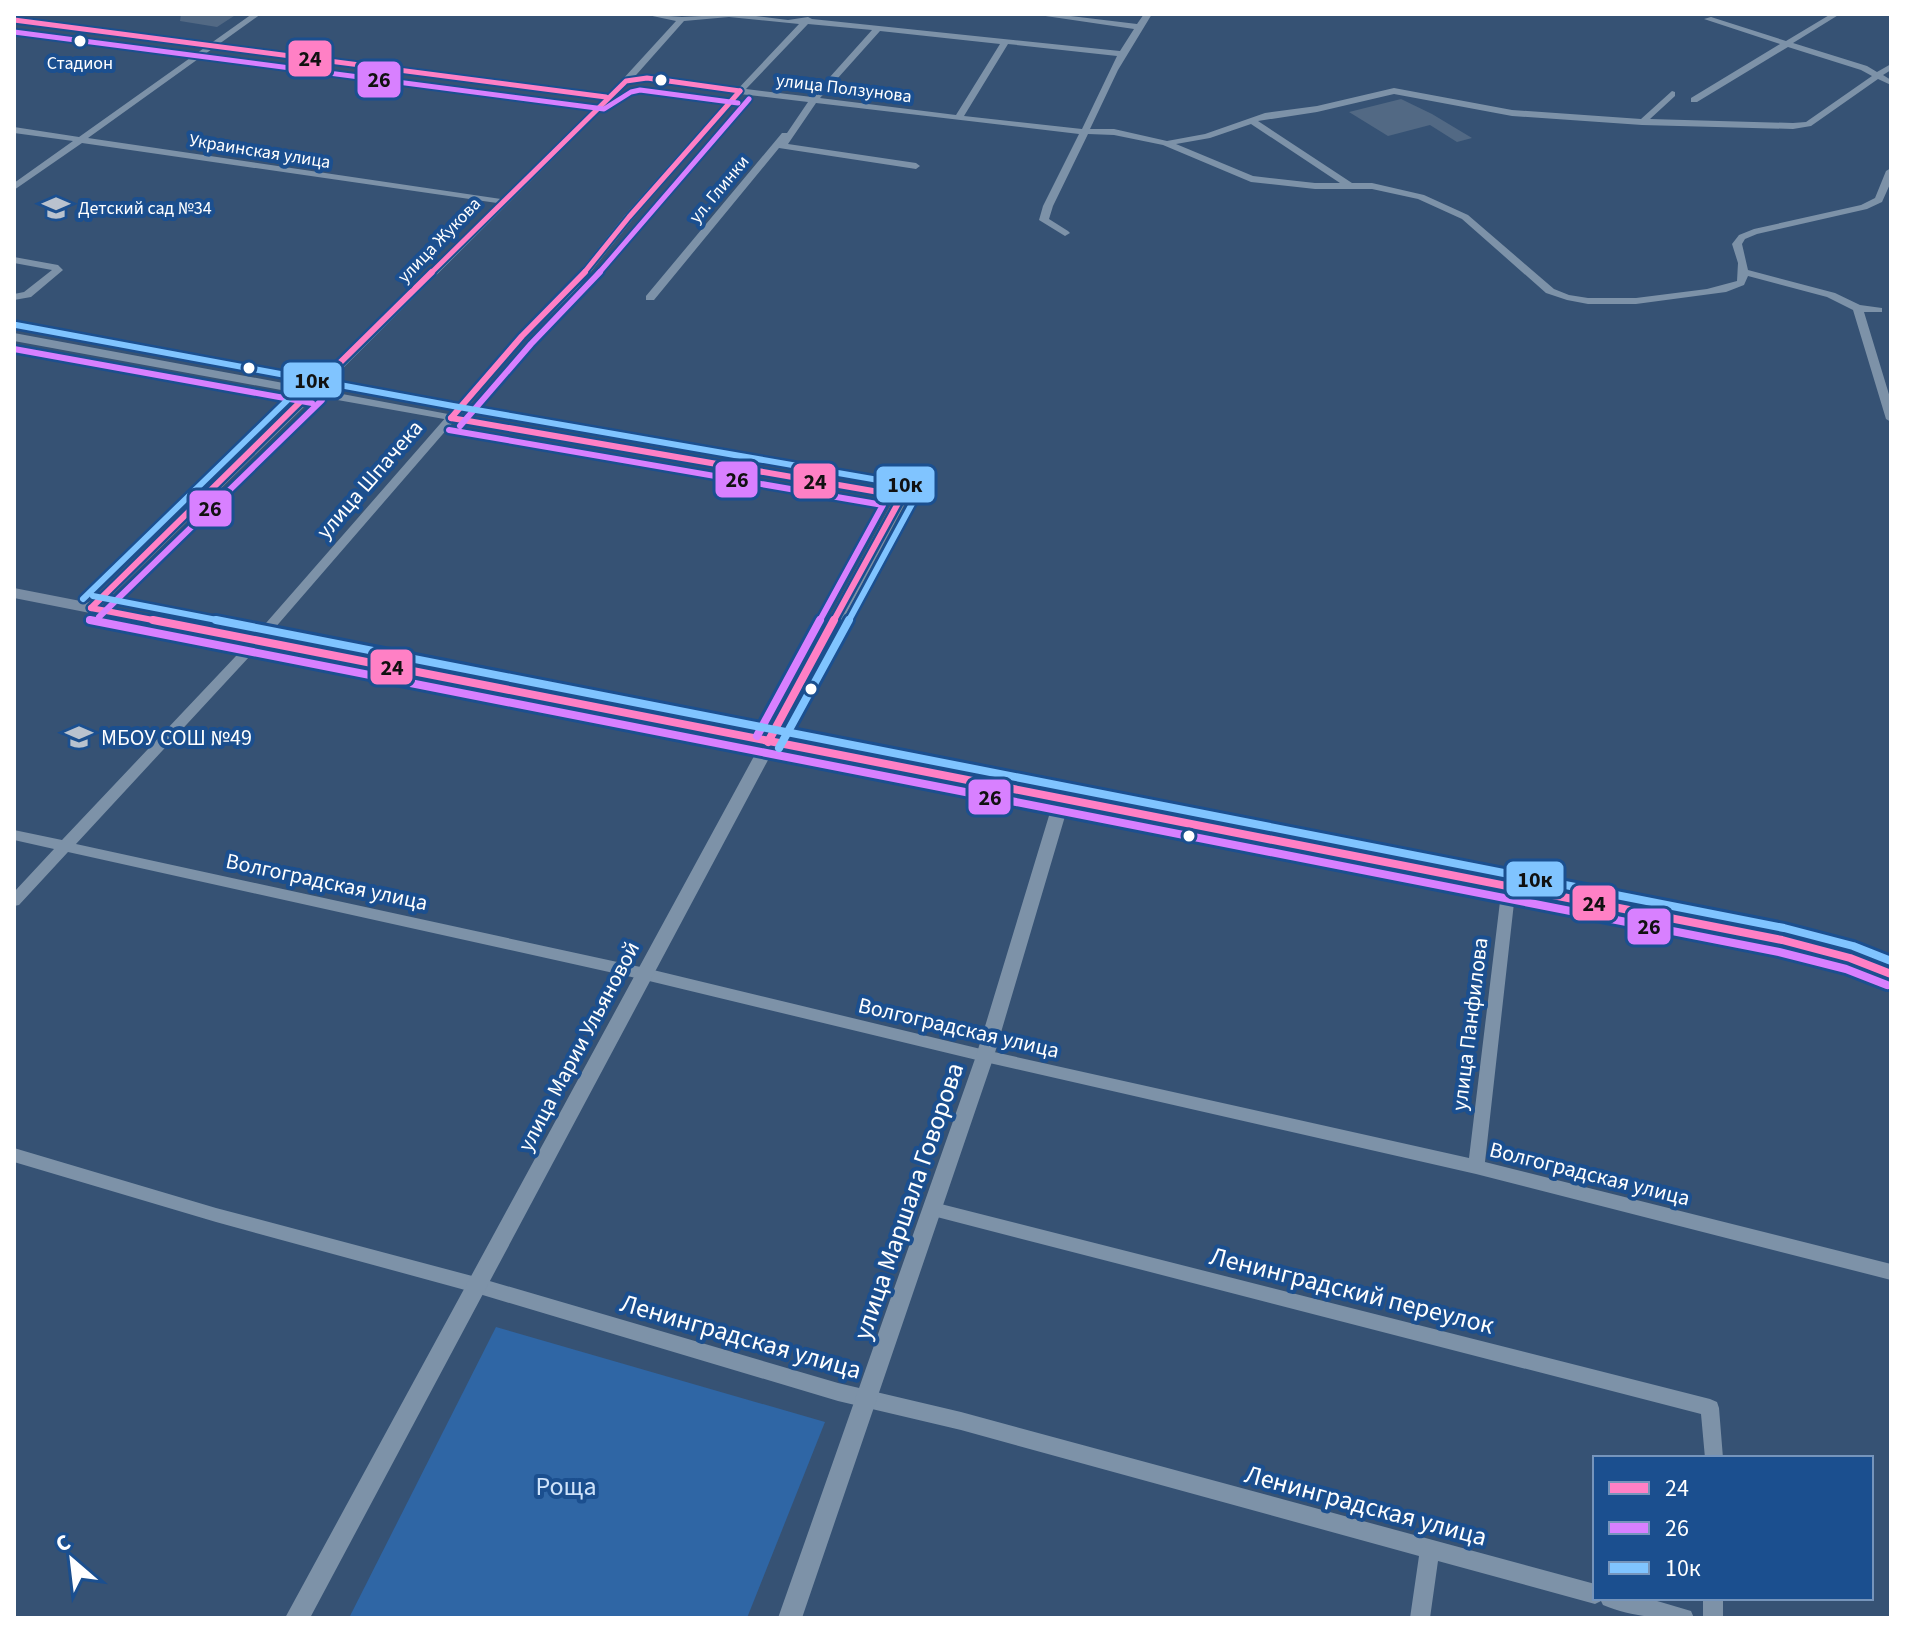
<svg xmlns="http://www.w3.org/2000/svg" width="1905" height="1632" font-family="'Source Sans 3',sans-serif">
<rect width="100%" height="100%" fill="#365274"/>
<polygon fill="#2f66a5" points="496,1327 825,1422 747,1618 349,1618"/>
<g fill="#526984">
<polygon points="181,14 237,14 217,27 180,21"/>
<polygon points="1401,99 1432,114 1472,138 1457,142 1430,125 1388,136 1349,112"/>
</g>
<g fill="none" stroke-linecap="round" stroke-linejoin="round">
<g fill="#7d92a8" fill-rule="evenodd">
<polygon points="252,14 261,14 88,138 501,199 506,202 504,204 82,143 14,190 14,183 73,141 14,133 14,127 79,137"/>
<path d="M643 14 682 17 740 14 788 20 808 17 812 19 1120 51 1134 29 1032 14H1054L1137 24 1144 14H1152L1118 70 1090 129H1114L1167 141 1205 134 1265 113 1317 106 1394 88 1512 110 1641 119 1672 91 1675 92V96L1650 119 1793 123 1806 122 1872 76 1861 70 1788 47 1697 102H1691V98L1780 44 1704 19 1711 17 1786 41 1831 14H1840L1793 43 1867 66 1877 72 1891 64V70L1883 75 1891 80V85L1878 79 1811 126 1793 129 1642 125 1512 116 1394 94 1317 112 1258 121 1352 183H1372L1424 195 1468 215 1554 289 1569 295 1588 298H1636L1707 289 1737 281 1738 263 1732 244 1739 235 1754 229 1861 205 1875 198 1886 171 1891 168V182L1882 202 1867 209 1757 234 1745 239 1742 244 1748 270 1835 293 1860 305 1882 308V312H1864L1891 401V422L1886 419 1853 310 1827 297 1748 276 1744 285 1726 292 1636 304H1588L1567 300 1546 293 1462 219 1418 199 1372 189H1315L1251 182 1163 145 1114 135 1088 134 1053 206 1049 219 1068 231 1070 233 1065 236 1039 220 1043 206 1079 134 816 103 788 144 916 163 920 166 916 169 779 148 654 300H646V296L782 133H787L808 102 740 94 736 91 799 24 729 17 684 21 629 83H623V79L676 21ZM808 24 872 30 812 97 746 89ZM880 31 1000 44 956 115 820 98ZM1008 44 1117 56 1082 129 964 116ZM1251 124 1340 183H1315L1253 176 1176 144 1210 138Z"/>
<polygon points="14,257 58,265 63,270 31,297 14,300 14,294 24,292 52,270 14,263"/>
<polygon points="451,415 455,416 455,420 261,644 76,844 645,968 985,1050 1469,1158 1502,885 1504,881 1514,881 1516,885 1485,1162 1891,1264 1891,1280 1476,1174 985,1062 645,980 68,852 19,905 14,906 14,892 54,849 14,840 14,830 62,840 253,638 447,416"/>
<path d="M14 1148 216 1208 476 1277 838 1383 961 1412 1595 1584V1598H1647L1691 1611 1694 1618C1661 1618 1634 1618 1603 1605L1601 1601 1595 1604 1438 1561 1430 1618H1410L1419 1556 961 1430 838 1401 476 1293 216 1222 14 1162Z"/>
<polygon points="933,1202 1710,1399 1717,1402 1719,1408 1723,1458 1705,1458 1701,1414 933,1216 927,1214 924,1209 927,1204"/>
<rect x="1703" y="1598" width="20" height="20"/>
</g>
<g fill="#7d92a8" fill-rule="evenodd">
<path d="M14 17 607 94 623 79 647 75 743 89V93L633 219 577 289 526 338 460 416 902 492 909 496 310 1618H285L894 499 315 396 96 611H86L84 608 86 605 303 394 14 341V333L310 388 602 99 14 23ZM647 81 733 93 625 215 569 285 518 334 448 414 321 390 629 83Z"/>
<polygon points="1063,790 1071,796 994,1056 802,1618 778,1618 976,1056 1055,796"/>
</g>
<polygon fill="#798da4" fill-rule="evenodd" points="14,588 1782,933 1850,951 1891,966 1891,982 1846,964 1782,947 14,598"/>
<g stroke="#1b4f8f" stroke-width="9">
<g id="bus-1-far2">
<polyline points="14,20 606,97"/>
<polyline points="430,274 626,81 647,78 740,91"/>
<polyline points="583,274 629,217 740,91"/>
</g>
</g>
<g stroke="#1b4f8f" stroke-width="11">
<g id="bus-1-far1">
<polyline points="451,418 902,496 833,622"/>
<polyline points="451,418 522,336 585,272"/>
<polyline points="91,608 163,622"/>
<polyline points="91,608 432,272"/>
</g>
</g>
<g stroke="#1b4f8f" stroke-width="14">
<g id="bus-1">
<polyline points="153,620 1782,940 1850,958 1891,974"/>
<polyline points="768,742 834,620"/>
</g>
</g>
<g stroke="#1b4f8f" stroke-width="9">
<g id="bus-2-far2">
<polyline points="14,32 604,109 631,92 640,90 738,103"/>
<polyline points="598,274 749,99"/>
</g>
</g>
<g stroke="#1b4f8f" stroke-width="11">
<g id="bus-2-far1">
<polyline points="14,349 312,403"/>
<polyline points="460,426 531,344 600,272"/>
<polyline points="449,430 883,505 819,622"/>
<polyline points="99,617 322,400"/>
<polyline points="89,620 100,622"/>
</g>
</g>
<g stroke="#1b4f8f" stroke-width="14">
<g id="bus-2">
<polyline points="90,620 1779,952 1846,969 1887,985"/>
<polyline points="757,736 820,620"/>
</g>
</g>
<g stroke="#1b4f8f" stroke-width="11">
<g id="bus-3-far1">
<polyline points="16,325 453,406 907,485 913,492 913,502 848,622"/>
<polyline points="93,596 227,622"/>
<polyline points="83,599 306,382"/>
</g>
</g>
<g stroke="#1b4f8f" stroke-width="14">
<g id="bus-3">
<polyline points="216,620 1784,928 1853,946 1891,961"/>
<polyline points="779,748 849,620"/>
</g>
</g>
<use href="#bus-1-far2" stroke="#ff80c5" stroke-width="5"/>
<use href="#bus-1-far1" stroke="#ff80c5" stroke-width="6"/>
<use href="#bus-1" stroke="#ff80c5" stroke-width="8"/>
<use href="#bus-2-far2" stroke="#d880ff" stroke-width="5"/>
<use href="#bus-2-far1" stroke="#d880ff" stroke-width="6"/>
<use href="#bus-2" stroke="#d880ff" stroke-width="8"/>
<use href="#bus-3-far1" stroke="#80c4ff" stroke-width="6"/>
<use href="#bus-3" stroke="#80c4ff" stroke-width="8"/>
</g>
<defs>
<g id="school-bare" transform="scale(2.16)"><path d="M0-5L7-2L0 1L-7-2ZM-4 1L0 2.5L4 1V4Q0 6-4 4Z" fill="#b9c2ce" stroke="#1b4f8f" stroke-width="2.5" paint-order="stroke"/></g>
</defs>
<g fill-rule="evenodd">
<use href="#school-bare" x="56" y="208"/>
<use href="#school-bare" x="79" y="737"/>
</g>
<g fill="#fff" stroke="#1b4f8f" stroke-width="3">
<circle cx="80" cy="41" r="7"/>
<circle cx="661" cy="80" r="7"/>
<circle cx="249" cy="368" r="7"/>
<circle cx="811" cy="689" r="7"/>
<circle cx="1189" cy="836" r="7"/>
</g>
<g text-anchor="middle" stroke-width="8" stroke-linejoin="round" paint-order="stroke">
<g font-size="18" fill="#fff" stroke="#1b4f8f">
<text x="80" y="69">Стадион</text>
</g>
<g font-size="18" fill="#fff" stroke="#1b4f8f">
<text transform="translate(844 88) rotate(7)" y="6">улица Ползунова</text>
<text transform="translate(260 151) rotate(9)" y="6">Украинская улица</text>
<text transform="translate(719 189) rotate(-50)" y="6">ул. Глинки</text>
<text transform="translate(439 240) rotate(-46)" y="6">улица Жукова</text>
</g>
<g font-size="18" fill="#fff" stroke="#1b4f8f" text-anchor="start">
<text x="78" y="214">Детский сад №34</text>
</g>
<g font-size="22" fill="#fff" stroke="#1b4f8f">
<text transform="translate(369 479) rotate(-49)" y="8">улица Шпачека</text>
<text transform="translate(327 881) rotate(12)" y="8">Волгоградская улица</text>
<text transform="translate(1469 1024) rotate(-83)" y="8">улица Панфилова</text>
<text transform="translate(959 1027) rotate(13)" y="8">Волгоградская улица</text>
<text transform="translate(578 1046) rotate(-62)" y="8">улица Марии Ульяновой</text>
<text transform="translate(1590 1173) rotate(14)" y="8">Волгоградская улица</text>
</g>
<g font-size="22" fill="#fff" stroke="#1b4f8f" text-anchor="start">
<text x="101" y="745">МБОУ СОШ №49</text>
</g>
<g font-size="26" fill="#fff" stroke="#1b4f8f">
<text transform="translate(908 1201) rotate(-71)" y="9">улица Маршала Говорова</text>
<text transform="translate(1352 1290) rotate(14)" y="9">Ленинградский переулок</text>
<text transform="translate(741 1336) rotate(16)" y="9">Ленинградская улица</text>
<text transform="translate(1366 1505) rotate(15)" y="9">Ленинградская улица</text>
</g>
<g font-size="26" fill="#cfe3fa" stroke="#1b4f8f">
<text x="566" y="1495">Роща</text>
</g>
</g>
<g stroke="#1b4f8f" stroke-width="3">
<rect x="287" y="39" width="46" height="39" rx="8" fill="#ff80c5"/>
<rect x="356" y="60" width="46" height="39" rx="8" fill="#d880ff"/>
<rect x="282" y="361" width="61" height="38" rx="8" fill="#80c4ff"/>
<rect x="714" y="460" width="45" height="39" rx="8" fill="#d880ff"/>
<rect x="792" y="462" width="45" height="38" rx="8" fill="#ff80c5"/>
<rect x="875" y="465" width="61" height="39" rx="8" fill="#80c4ff"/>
<rect x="188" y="489" width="45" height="39" rx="8" fill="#d880ff"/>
<rect x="369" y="648" width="45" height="38" rx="8" fill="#ff80c5"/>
<rect x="967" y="778" width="45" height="38" rx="8" fill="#d880ff"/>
<rect x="1505" y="860" width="60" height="38" rx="8" fill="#80c4ff"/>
<rect x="1571" y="884" width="46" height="38" rx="8" fill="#ff80c5"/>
<rect x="1626" y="907" width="46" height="39" rx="8" fill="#d880ff"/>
</g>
<g font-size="22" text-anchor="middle" font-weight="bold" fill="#111">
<text x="310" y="66">24</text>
<text x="379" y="87">26</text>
<text x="312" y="388">10к</text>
<text x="737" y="487">26</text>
<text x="815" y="489">24</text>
<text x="905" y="492">10к</text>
<text x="210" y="516">26</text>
<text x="392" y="675">24</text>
<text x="990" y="805">26</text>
<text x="1535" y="887">10к</text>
<text x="1594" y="911">24</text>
<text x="1649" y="934">26</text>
</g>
<rect width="1905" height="1632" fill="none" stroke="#ffffff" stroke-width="32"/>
<rect x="1593" y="1456" width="280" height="144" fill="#1b4f8f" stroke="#7695bc" stroke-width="2"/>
<rect x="1609" y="1482" width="40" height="12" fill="#ff80c5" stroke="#7695bc" stroke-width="2"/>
<text x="1665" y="1496" font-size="24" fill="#ffffff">24</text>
<rect x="1609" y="1522" width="40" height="12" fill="#d880ff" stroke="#7695bc" stroke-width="2"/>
<text x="1665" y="1536" font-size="24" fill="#ffffff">26</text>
<rect x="1609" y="1562" width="40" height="12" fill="#80c4ff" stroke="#7695bc" stroke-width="2"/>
<text x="1665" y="1576" font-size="24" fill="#ffffff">10к</text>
<g transform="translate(72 1560) rotate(332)" stroke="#1b4f8f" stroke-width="6" paint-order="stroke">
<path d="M0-6L14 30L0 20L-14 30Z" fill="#ffffff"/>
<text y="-12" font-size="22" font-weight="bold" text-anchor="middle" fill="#ffffff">С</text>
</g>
</svg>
